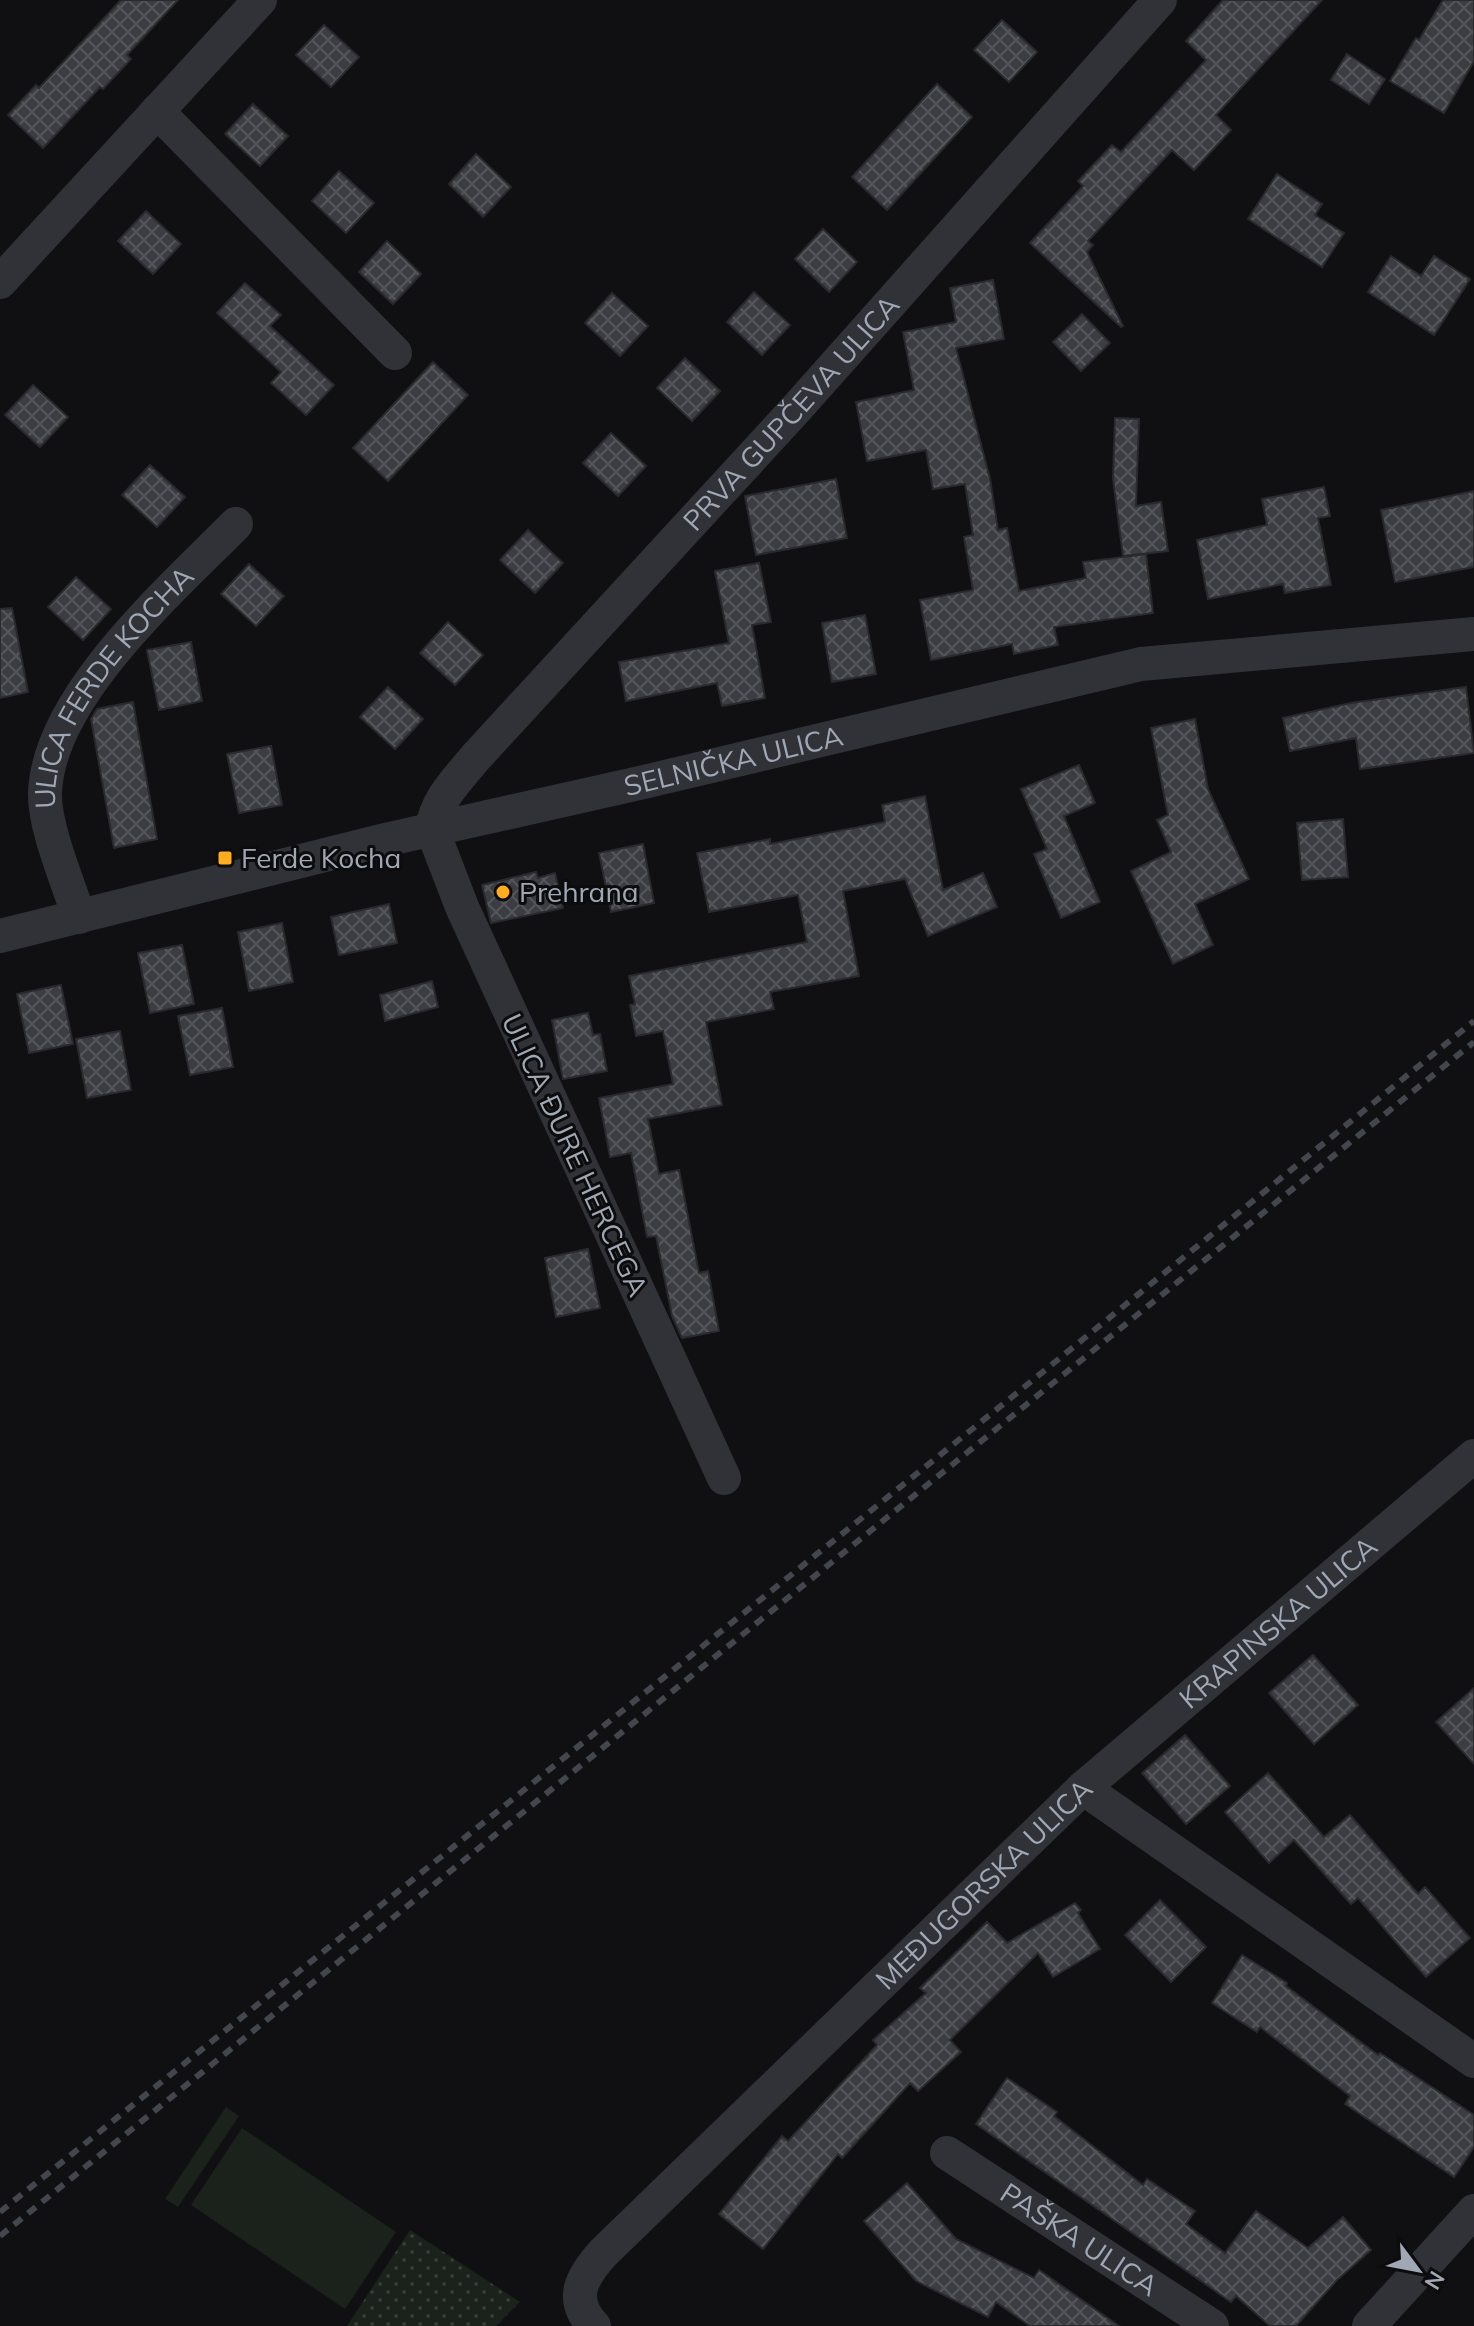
<svg xmlns="http://www.w3.org/2000/svg" width="1474" height="2326" font-family="Mulish,sans-serif">
<defs>
<pattern id="park-dots" width="8" height="8" patternUnits="userSpaceOnUse" patternTransform="scale(2)"><rect width="8" height="8" fill="#1a221b"/><path d="M2 2h.1M6 6h.1" fill="none" stroke="#383f3a" stroke-width="1.8" stroke-linecap="round"/></pattern>
<pattern id="building-cross-hatch" width="8" height="8" patternUnits="userSpaceOnUse" patternTransform="scale(2)"><rect width="8" height="8" fill="#3c3d43"/><path d="M0 0l8 8M0 8l8-8" fill="none" stroke="#55565c"/></pattern>
</defs>
<rect width="100%" height="100%" fill="#101012"/>
<g fill="#1a221b">
<polygon points="226,2107 239,2116 178,2207 165,2199"/>
<polygon points="242,2128 396,2232 345,2309 191,2205"/>
</g>
<polygon fill="url(#park-dots)" points="410,2230 520,2302 496,2326 347,2326"/>
<g fill="url(#building-cross-hatch)" stroke="#2a2a2e" stroke-width="2">
<polygon points="121,0 178,0 127,55 131,59 103,89 100,87 43,148 8,115 36,85 39,88"/>
<polygon points="1223,0 1322,0 1216,115 1231,130 1194,170 1172,150 1088,241 1093,245 1087,252 1123,326 1121,327 1030,243 1083,186 1078,181 1112,145 1121,152 1206,60 1186,41"/>
<polygon points="1443,0 1474,0 1474,61 1444,113 1390,81 1416,38 1419,40"/>
<polygon points="1002,20 1037,52 1009,82 974,50"/>
<polygon points="324,25 359,57 331,87 296,55"/>
<polygon points="1347,54 1385,79 1369,104 1331,80"/>
<polygon points="937,84 972,117 887,210 852,177"/>
<polygon points="253,104 288,136 260,166 225,134"/>
<polygon points="476,154 511,187 483,217 449,184"/>
<polygon points="339,171 374,203 346,233 312,201"/>
<polygon points="1277,174 1322,204 1315,215 1344,233 1322,267 1248,219"/>
<polygon points="146,211 181,244 153,274 118,241"/>
<polygon points="823,229 857,262 829,292 795,259"/>
<polygon points="387,241 421,274 393,304 359,272"/>
<polygon points="1391,256 1421,276 1434,256 1470,279 1434,335 1368,292"/>
<polygon points="993,280 1004,339 956,348 990,479 998,530 1007,528 1019,591 1086,578 1083,562 1146,554 1153,613 1054,627 1058,645 1014,654 1012,644 931,660 920,600 973,590 964,537 973,535 965,484 933,489 926,450 867,461 856,402 914,390 903,332 956,322 950,288"/>
<polygon points="245,283 281,315 270,326 334,385 306,415 271,383 281,372 217,313"/>
<polygon points="754,292 790,325 762,355 727,322"/>
<polygon points="612,293 648,326 620,356 585,323"/>
<polygon points="1082,314 1110,343 1081,371 1053,342"/>
<polygon points="685,358 720,391 692,421 657,388"/>
<polygon points="433,362 468,395 388,481 353,448"/>
<polygon points="33,385 68,417 40,447 5,415"/>
<polygon points="1115,418 1139,419 1136,506 1161,502 1168,551 1123,556 1113,479"/>
<polygon points="611,433 646,466 618,496 583,463"/>
<polygon points="150,465 185,497 157,527 122,495"/>
<polygon points="836,479 847,538 756,555 745,496"/>
<polygon points="1324,487 1330,516 1318,518 1331,585 1285,593 1283,584 1208,599 1197,540 1267,525 1262,499"/>
<polygon points="1474,491 1474,567 1395,582 1381,510"/>
<polygon points="528,530 563,563 535,593 500,560"/>
<polygon points="759,563 771,622 752,625 765,698 722,706 717,683 626,701 619,662 729,643 715,571"/>
<polygon points="249,564 284,596 256,626 221,594"/>
<polygon points="76,577 111,609 83,640 48,607"/>
<polygon points="12,608 28,692 0,698 0,609"/>
<polygon points="865,615 876,674 832,682 822,623"/>
<polygon points="448,622 483,655 455,685 420,653"/>
<polygon points="191,642 202,701 159,710 147,650"/>
<polygon points="388,687 423,719 395,749 360,717"/>
<polygon points="1466,687 1474,753 1360,769 1356,738 1290,751 1283,718 1351,703"/>
<polygon points="133,702 157,839 114,848 91,719 97,709"/>
<polygon points="1195,719 1208,789 1249,879 1195,904 1213,945 1173,964 1131,871 1171,852 1157,820 1168,815 1151,728"/>
<polygon points="271,746 282,805 239,813 227,754"/>
<polygon points="1079,765 1095,803 1064,816 1100,902 1061,918 1034,854 1047,849 1021,789"/>
<polygon points="925,796 943,890 983,873 997,907 928,936 905,879 843,891 859,976 770,992 774,1009 706,1022 722,1105 648,1119 659,1174 679,1170 699,1273 708,1271 719,1331 682,1338 672,1316 656,1236 647,1237 631,1153 610,1157 599,1098 673,1084 663,1031 636,1036 630,1005 635,1004 629,976 807,942 798,895 709,912 697,853 770,839 770,844 885,822 882,805"/>
<polygon points="1343,819 1348,877 1302,880 1297,823"/>
<polygon points="643,844 654,903 611,912 599,853"/>
<polygon points="536,872 538,878 555,873 563,908 491,923 482,885"/>
<polygon points="389,904 397,943 339,955 331,917"/>
<polygon points="282,923 293,982 249,991 238,932"/>
<polygon points="182,945 194,1004 150,1013 138,953"/>
<polygon points="432,981 438,1007 385,1021 380,995"/>
<polygon points="61,985 73,1044 29,1053 17,994"/>
<polygon points="222,1008 233,1067 190,1075 178,1016"/>
<polygon points="588,1013 593,1035 600,1034 607,1071 563,1079 552,1020"/>
<polygon points="120,1031 131,1090 87,1098 76,1039"/>
<polygon points="588,1249 600,1308 556,1317 545,1258"/>
<polygon points="1313,1655 1358,1705 1314,1744 1269,1693"/>
<polygon points="1474,1688 1474,1764 1436,1722"/>
<polygon points="1185,1735 1230,1786 1186,1824 1142,1773"/>
<polygon points="1268,1773 1324,1837 1350,1815 1418,1894 1425,1887 1470,1938 1426,1977 1358,1898 1351,1904 1294,1840 1269,1863 1225,1812"/>
<polygon points="1160,1900 1206,1947 1171,1982 1125,1935"/>
<polygon points="1075,1903 1081,1910 1078,1913 1100,1949 1053,1977 1038,1953 950,2040 961,2052 918,2091 910,2083 842,2158 838,2154 763,2249 719,2214 782,2136 788,2141 877,2045 873,2040 926,1993 920,1988 987,1922 1007,1943"/>
<polygon points="1242,1955 1287,1983 1286,1986 1378,2055 1380,2053 1474,2115 1474,2147 1454,2177 1345,2104 1350,2096 1260,2027 1257,2032 1212,2003"/>
<polygon points="1007,2078 1057,2112 1054,2116 1143,2185 1147,2179 1195,2211 1186,2224 1225,2253 1256,2211 1308,2248 1343,2217 1371,2250 1337,2280 1296,2326 1270,2326 1236,2296 1231,2302 976,2124"/>
<polygon points="907,2183 956,2239 1034,2278 1039,2270 1119,2326 1030,2326 996,2302 988,2317 916,2281 864,2221"/>
</g>
<g fill="none" stroke-linecap="round" stroke-linejoin="round">
<g stroke="#313238" stroke-width="34">
<polyline points="157,111 395,353"/>
<polyline points="0,282 260,0"/>
<path id="s1" d="M79 917C68 882 44 827 45 793 48 697 172 589 236 524"/>
<path id="s2" d="M0 936 385 840 644 782 1141 664 1474 634"/>
<path id="s3" d="M724 1478 462 907 432 829C436 800 457 780 475 758L796 409 1160 0"/>
<polyline points="1083,1788 1474,2061"/>
<path id="s4" d="M947 2153 1212 2326"/>
<path id="s5" d="M594 2326C568 2299 582 2276 604 2252L1083 1788 1474 1456"/>
<polyline points="1369,2326 1474,2211"/>
</g>
<g stroke="#44464d" stroke-width="6" stroke-dasharray="10 8" stroke-linecap="butt">
<polyline points="0,2212 1012,1397 1474,1021"/>
<polyline points="0,2236 1474,1042"/>
</g>
</g>
<g fill="#ffad1c" stroke="#0c0c0d" stroke-width="3">
<rect x="217" y="850" width="16" height="16" rx="4"/>
<circle cx="503" cy="892" r="8"/>
</g>
<g text-anchor="middle" stroke-width="6" stroke-linejoin="round" paint-order="stroke">
<g font-size="28" fill="#a0a7b5" stroke="#0c0c0d">
<text dy="10" stroke="none"><textPath href="#s3" startOffset="1264">PRVA GUPČEVA ULICA</textPath></text>
<text dy="10" stroke="none"><textPath href="#s1" startOffset="256">ULICA FERDE KOCHA</textPath></text>
<text dy="10" stroke="none"><textPath href="#s2" startOffset="754">SELNIČKA ULICA</textPath></text>
<text transform="translate(575 1155) rotate(65)" y="10">ULICA ĐURE HERCEGA</text>
<text dy="10" stroke="none"><textPath href="#s5" startOffset="1008">KRAPINSKA ULICA</textPath></text>
<text dy="10" stroke="none"><textPath href="#s5" startOffset="614">MEĐUGORSKA ULICA</textPath></text>
<text dy="10" stroke="none"><textPath href="#s4" startOffset="158">PAŠKA ULICA</textPath></text>
</g>
<g font-size="28" fill="#a0a7b5" stroke="#0c0c0d" text-anchor="start">
<text x="241" y="868">Ferde Kocha</text>
<text x="519" y="902">Prehrana</text>
</g>
</g>
<g transform="translate(1418 2270) rotate(122)" stroke="#0c0c0d" stroke-width="6" paint-order="stroke">
<path d="M0-6L14 30L0 20L-14 30Z" fill="#a0a7b5"/>
<text y="-12" font-size="22" font-weight="bold" text-anchor="middle" fill="#a0a7b5">N</text>
</g>
</svg>
